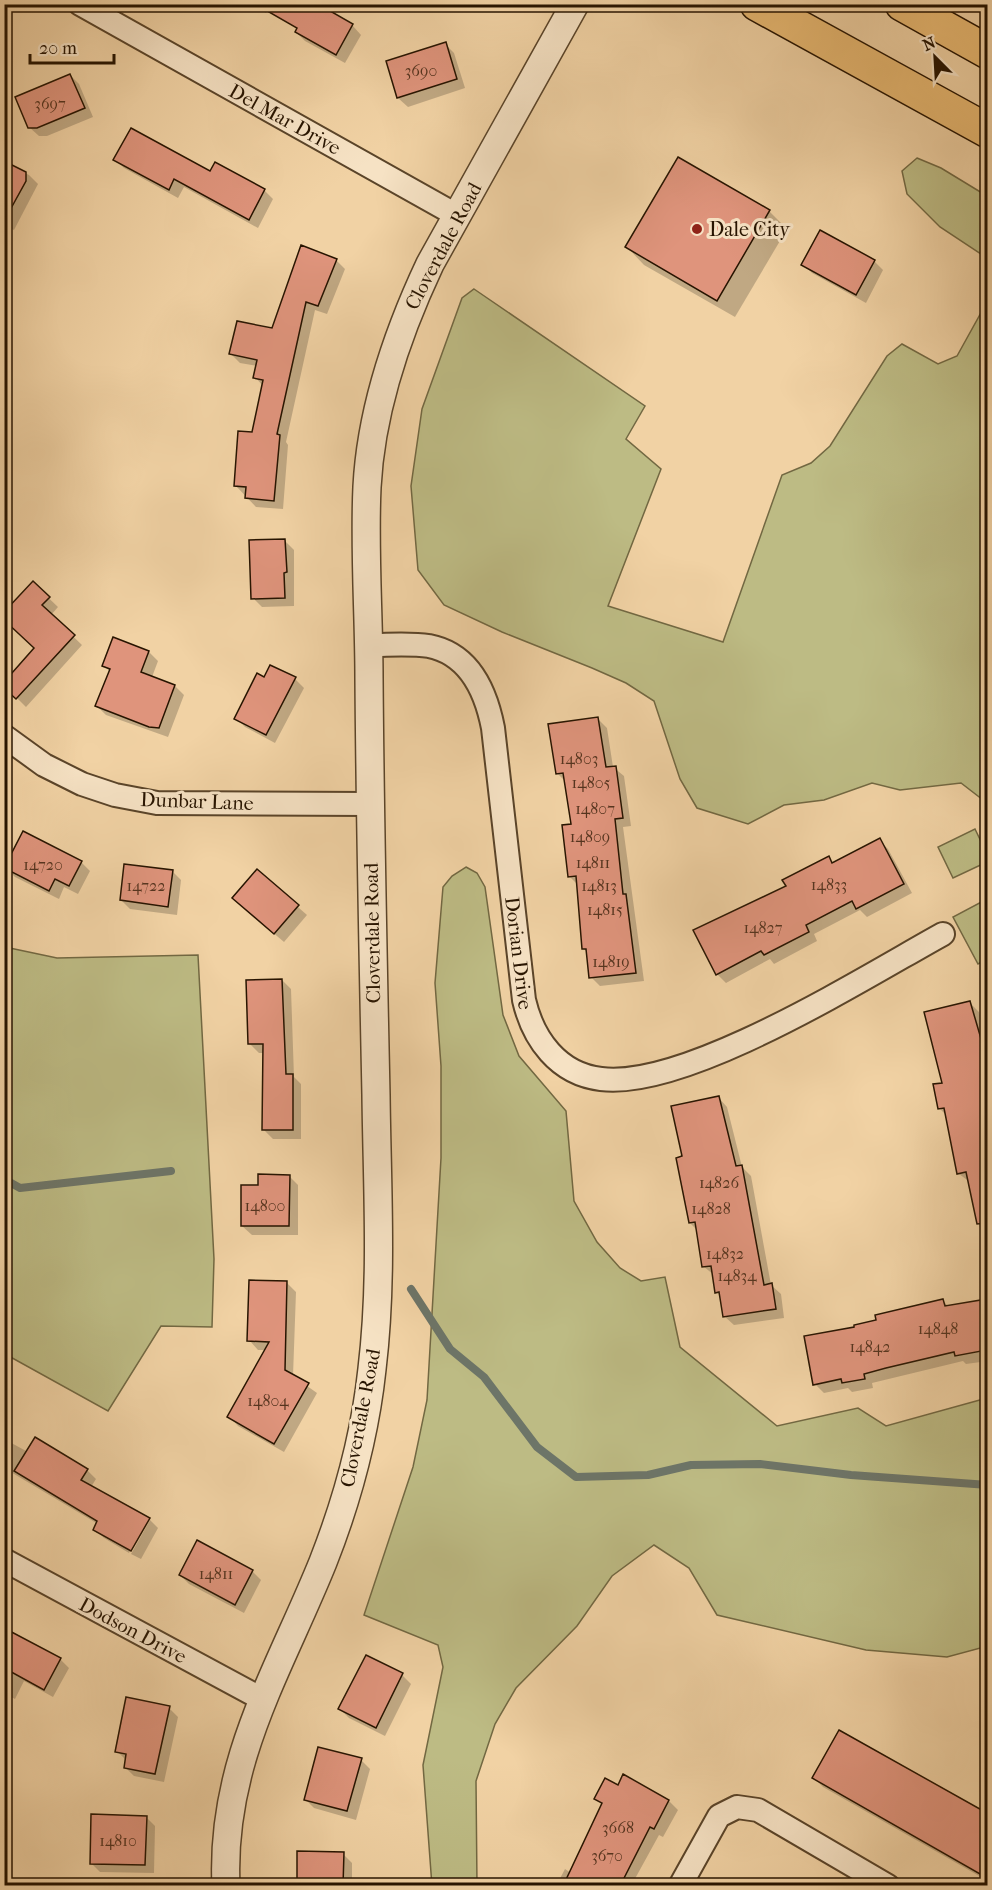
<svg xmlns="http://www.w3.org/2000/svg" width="992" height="1890" font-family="'IM FELL French Canon',serif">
<rect width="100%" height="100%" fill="#f1d2a4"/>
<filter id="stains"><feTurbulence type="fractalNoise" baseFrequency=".00333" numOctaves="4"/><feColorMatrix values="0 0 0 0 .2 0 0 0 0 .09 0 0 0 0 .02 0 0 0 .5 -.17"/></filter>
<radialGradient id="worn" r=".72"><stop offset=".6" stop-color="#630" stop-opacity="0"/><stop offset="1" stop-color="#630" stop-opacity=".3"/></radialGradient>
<g fill="#bdbb84" stroke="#726842" stroke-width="1.5">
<polygon points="917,158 941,168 987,196 987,258 940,227 907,194 902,171"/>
<polygon points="474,289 645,406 626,439 661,469 608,606 723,642 782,475 811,463 830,446 887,356 902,344 938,364 957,356 987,302 987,803 961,783 900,790 872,783 824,800 784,805 748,824 697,808 680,779 654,701 626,683 592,668 502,632 444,605 418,570 411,486 422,409 462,298"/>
<polygon points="975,829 987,854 987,862 953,878 938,847"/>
<polygon points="466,867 477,873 485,887 503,1015 519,1056 566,1111 574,1201 597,1242 620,1268 641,1281 665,1277 680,1347 777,1426 858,1408 886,1426 987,1398 988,1646 947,1657 866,1650 717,1615 689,1568 654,1545 612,1576 577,1626 516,1688 495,1724 476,1781 477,1885 432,1886 423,1765 443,1667 438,1645 364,1615 413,1467 427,1400 441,1158 441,1066 435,983 443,887 452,876"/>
<polygon points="987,899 987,959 978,964 953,917"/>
<polygon points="5,947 57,958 198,955 214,1259 212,1327 161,1326 108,1411 5,1354"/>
</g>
<g fill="#0003">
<polygon points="250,4 271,4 266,13"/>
<polygon points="314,4 352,25 361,35 345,63 305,41 296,32"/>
<polygon points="445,44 454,53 465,88 408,107 398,98 388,62"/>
<polygon points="70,75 79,84 93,117 47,136 39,136 29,127"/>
<polygon points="115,159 210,173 264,190 273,199 258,228 184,187 178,198 124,168"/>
<polygon points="4,163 29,175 38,184 14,230 4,225"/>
<polygon points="769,211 787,229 735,317 644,265 627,247"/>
<polygon points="336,260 345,269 327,314 315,310 286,442 288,445 283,509 256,507 235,485 253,434 263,386 255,377 257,366 240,363 231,354 273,330"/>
<polygon points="874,261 883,270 866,303 812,273 803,264"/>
<polygon points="285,541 294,550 294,606 262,607 253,598"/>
<polygon points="33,583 58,607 51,615 82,645 26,707 13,694 36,648"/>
<polygon points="149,652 158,661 152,677 175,686 184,695 168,737 106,715 97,706 110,672 104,665"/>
<polygon points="264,679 295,679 304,688 275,743 245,727 236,718"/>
<polygon points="598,719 607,728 613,767 624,776 631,826 623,827 644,981 600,986 591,977 588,953 584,949 578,885 570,877 572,825 566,782 557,773"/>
<polygon points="879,840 888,849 912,893 867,917 860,910 814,934 817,941 774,964 770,959 726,983 717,974 788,887 828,858 834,864"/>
<polygon points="81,862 90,871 78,894 64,887 59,899 15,877 6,868"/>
<polygon points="172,871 181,880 177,915 130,909 121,900"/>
<polygon points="257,871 307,915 284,942 243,907"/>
<polygon points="282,980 291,989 294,1077 301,1084 301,1139 273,1139 264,1130 264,1053 259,1053 250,1044"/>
<polygon points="970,1003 979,1012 988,1039 988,1243 982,1237 970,1182 959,1174 947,1116 939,1108"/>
<polygon points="718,1097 727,1107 742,1167 751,1176 771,1285 781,1294 784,1318 734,1325 724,1316 722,1297 716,1292 714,1275 703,1266 697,1230 690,1223 683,1157"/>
<polygon points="289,1176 298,1185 298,1235 252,1235 242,1226"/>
<polygon points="287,1283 296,1292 293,1376 317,1393 284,1452 238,1426 229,1416 266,1350 258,1350 249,1340"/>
<polygon points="988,1299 988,1361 966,1364 963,1361 872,1383 873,1388 852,1392 848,1388 824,1393 815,1384 856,1328 943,1301 949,1307"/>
<polygon points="4,1439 28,1452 87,1470 96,1479 91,1487 149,1519 129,1553 104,1538 95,1529 98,1524 4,1468"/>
<polygon points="150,1520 158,1528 141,1559 131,1554"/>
<polygon points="252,1571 261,1580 244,1613 189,1584 180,1575"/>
<polygon points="4,1631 60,1659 69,1668 53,1697 24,1681 15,1699 4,1693"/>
<polygon points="366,1657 402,1675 411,1684 385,1736 349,1718 340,1709"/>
<polygon points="169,1708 178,1717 164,1782 134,1776 125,1767 127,1761 117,1751"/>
<polygon points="840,1732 988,1813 988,1881 823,1787 814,1778"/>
<polygon points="361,1760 370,1769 356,1820 314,1808 305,1799"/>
<polygon points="624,1777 669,1801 678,1810 663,1837 659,1835 631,1886 556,1886 565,1869 571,1873 603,1805 596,1798 619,1787"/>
<polygon points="146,1817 155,1826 154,1873 100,1872 91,1863"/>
<polygon points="343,1854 352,1863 352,1886 298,1886"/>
<polygon points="734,1881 742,1886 731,1886"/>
</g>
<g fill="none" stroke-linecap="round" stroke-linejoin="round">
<g stroke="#6d7568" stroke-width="8">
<polyline points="4,1179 20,1188 171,1171"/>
<polyline points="411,1289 450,1349 484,1377 537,1447 576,1477 648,1475 691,1465 760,1464 851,1475 988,1485"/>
</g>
</g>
<g fill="#df947c" stroke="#271400" stroke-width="1.5">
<polygon points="255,4 318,4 353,24 336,55 295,32 297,28"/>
<polygon points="446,42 457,79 397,98 386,61"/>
<polygon points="70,74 85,108 37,128 28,128 15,97"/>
<polygon points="131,128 210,171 215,162 265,189 249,220 174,179 169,190 113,160"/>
<polygon points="678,157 770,210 717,301 625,247"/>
<polygon points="4,161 26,172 26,181 4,221"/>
<polygon points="820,230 875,260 856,295 801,265"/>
<polygon points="301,245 337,259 318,306 306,302 277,434 280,435 274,501 245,498 246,487 234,486 238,431 252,432 263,380 253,378 257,360 229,354 237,321 272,328"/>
<polygon points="285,539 287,572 284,573 285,598 251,599 249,540"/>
<polygon points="33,581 50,597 42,605 75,635 16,699 4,688 4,682 34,648 4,620 4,612"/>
<polygon points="113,637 149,651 141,672 175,685 159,728 149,727 95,706 110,669 102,666"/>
<polygon points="270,665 296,677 266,735 234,719 257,673 264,677"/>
<polygon points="598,717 606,767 616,766 623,818 615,819 623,894 626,894 636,973 589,978 586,949 582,949 576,876 568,877 562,825 571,824 563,773 556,774 548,724"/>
<polygon points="23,831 82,861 69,886 55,879 49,891 4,868"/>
<polygon points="880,838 904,884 856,909 852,901 806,925 809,932 764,955 761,951 716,975 693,930 786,886 782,880 829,856 832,863"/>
<polygon points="124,864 173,870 168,907 120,900"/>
<polygon points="257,869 299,905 274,934 232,898"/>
<polygon points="282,979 286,1074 293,1074 293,1130 262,1130 263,1044 248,1044 246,980"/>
<polygon points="970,1001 984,1049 987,1048 987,1223 977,1224 966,1172 957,1174 944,1108 938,1109 933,1084 942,1083 924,1012"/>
<polygon points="719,1096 736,1166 742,1165 764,1285 772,1283 776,1309 723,1317 719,1292 715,1293 711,1266 702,1267 695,1222 689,1223 676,1158 682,1156 671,1106"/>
<polygon points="258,1174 290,1175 289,1226 241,1226 241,1185 258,1185"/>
<polygon points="249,1280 287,1281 285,1370 309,1383 274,1444 227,1417 269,1342 247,1341"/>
<polygon points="943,1299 945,1306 987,1299 987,1350 955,1356 954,1352 886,1368 864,1374 865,1379 842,1383 841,1379 813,1385 804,1336 854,1327 854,1325 876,1320 875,1315"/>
<polygon points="35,1437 88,1469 81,1480 150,1518 131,1551 93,1530 97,1521 14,1471"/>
<polygon points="197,1540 253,1570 235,1605 179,1575"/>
<polygon points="4,1628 61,1658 44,1690 4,1668"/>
<polygon points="366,1655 403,1673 376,1728 338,1709"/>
<polygon points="126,1697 170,1706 155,1774 124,1768 126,1754 115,1752"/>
<polygon points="839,1730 987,1813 987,1878 812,1778"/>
<polygon points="318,1747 362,1758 347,1811 304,1800"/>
<polygon points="623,1774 669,1800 654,1829 650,1827 620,1886 563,1886 602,1803 594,1799 605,1778 618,1785"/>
<polygon points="91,1814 147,1816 145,1865 90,1864"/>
<polygon points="297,1851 344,1852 343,1886 297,1886"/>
</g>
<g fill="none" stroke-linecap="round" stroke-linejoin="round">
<g stroke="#5a4429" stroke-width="26">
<g id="minor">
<polyline points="80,4 458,216"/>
<path d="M369 645C389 645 410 643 429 646 470 654 486 692 493 728L524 1000C533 1039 558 1074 601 1079 686 1090 865 977 943 934"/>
<polyline points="4,736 44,765 82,784 115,795 157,803 370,804"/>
<polyline points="4,1560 262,1699"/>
<polyline points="680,1886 719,1816 737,1807 758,1810 888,1886"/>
</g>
</g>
<g stroke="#5a4429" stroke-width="30">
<path id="tertiary" d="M226 1886C220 1762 279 1671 323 1562 347 1501 365 1435 372 1369 383 1278 377 1186 376 1095 373 956 370 817 369 678 369 615 364 550 367 487 371 409 397 334 430 264L575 4"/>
</g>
<g stroke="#271400" stroke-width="36">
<g id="primary">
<polyline points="757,4 988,131"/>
<polyline points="902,4 988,52"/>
</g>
</g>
<use href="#minor" stroke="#f6e2c4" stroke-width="22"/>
<use href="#tertiary" stroke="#f6e2c4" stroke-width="27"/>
<use href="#primary" stroke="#e8b972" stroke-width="33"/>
</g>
<circle fill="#8f2418" stroke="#f6e2c4" stroke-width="2" cx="697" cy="229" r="6"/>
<g text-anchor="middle" stroke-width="6" stroke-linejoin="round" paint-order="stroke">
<g font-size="16" fill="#55341f">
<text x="421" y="76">3690</text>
<text x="50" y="109">3697</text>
<text x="579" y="764">14803</text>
<text x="591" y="788">14805</text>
<text x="595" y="814">14807</text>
<text x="590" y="842">14809</text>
<text x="593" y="868">14811</text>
<text x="43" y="870">14720</text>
<text x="829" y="890">14833</text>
<text x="146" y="891">14722</text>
<text x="599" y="891">14813</text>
<text x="605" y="915">14815</text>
<text x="763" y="933">14827</text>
<text x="611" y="967">14819</text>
<text x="719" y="1188">14826</text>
<text x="265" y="1211">14800</text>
<text x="711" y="1214">14828</text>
<text x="725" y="1259">14832</text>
<text x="737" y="1281">14834</text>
<text x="938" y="1334">14848</text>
<text x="870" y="1352">14842</text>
<text x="268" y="1406">14804</text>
<text x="216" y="1579">14811</text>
<text x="618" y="1833">3668</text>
<text x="118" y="1846">14810</text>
<text x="607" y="1861">3670</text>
</g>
<g font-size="20" fill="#271400" stroke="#f6e2c4">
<text transform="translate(285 119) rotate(29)" y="7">Del Mar Drive</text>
<text transform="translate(443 246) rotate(-62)" y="7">Cloverdale Road</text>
<text transform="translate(197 801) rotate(2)" y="7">Dunbar Lane</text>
<text transform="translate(372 933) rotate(-91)" y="7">Cloverdale Road</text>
<text transform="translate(519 953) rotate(83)" y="7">Dorian Drive</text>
<text transform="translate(360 1418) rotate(-79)" y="7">Cloverdale Road</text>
<text transform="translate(133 1630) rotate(28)" y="7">Dodson Drive</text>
</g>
<g font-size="20" fill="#271400" stroke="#f6e2c4" text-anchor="start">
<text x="709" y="236">Dale City</text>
</g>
</g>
<rect width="992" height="1890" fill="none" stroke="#f1d2a4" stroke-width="24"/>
<rect x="6" y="6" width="980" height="1878" fill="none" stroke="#271400" stroke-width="3"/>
<rect x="12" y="12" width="968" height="1866" fill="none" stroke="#271400" stroke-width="1.5"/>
<g transform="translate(935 57) rotate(336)" stroke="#f6e2c4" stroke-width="4.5" paint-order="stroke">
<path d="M0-4.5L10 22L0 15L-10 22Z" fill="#271400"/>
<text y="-9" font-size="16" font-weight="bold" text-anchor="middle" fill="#271400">N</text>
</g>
<path d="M30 54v9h84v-9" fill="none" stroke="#271400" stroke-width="3"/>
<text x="39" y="54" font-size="18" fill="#271400" stroke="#f6e2c4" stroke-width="4.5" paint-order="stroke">20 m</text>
<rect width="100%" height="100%" filter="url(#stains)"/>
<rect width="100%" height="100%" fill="url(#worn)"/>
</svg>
